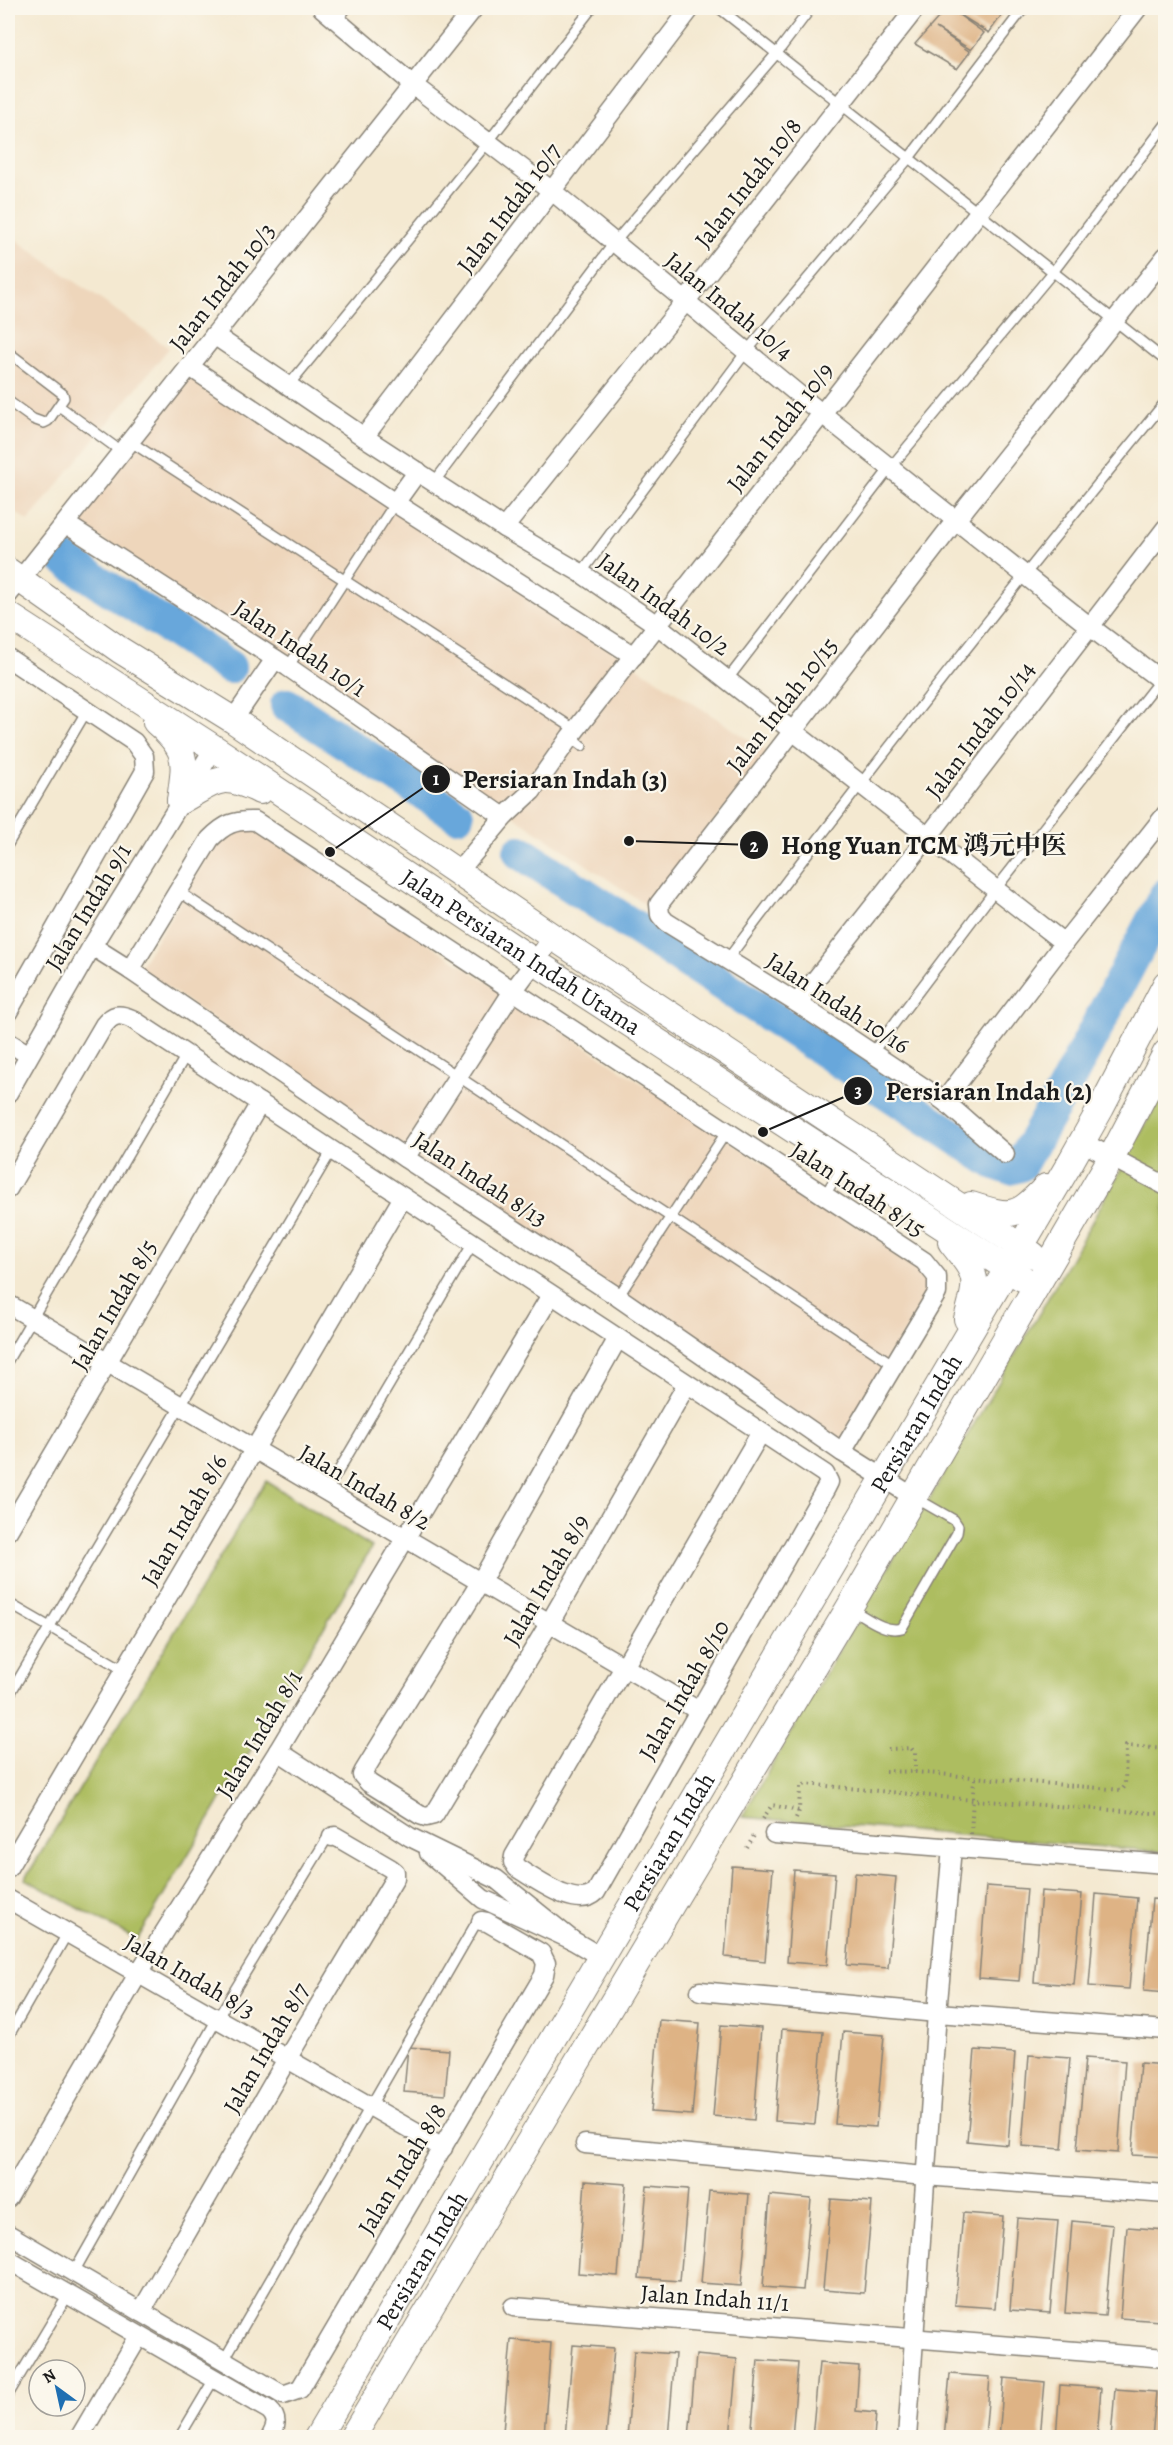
<svg xmlns="http://www.w3.org/2000/svg" width="1173" height="2445" font-family="Alegreya,'Noto Serif SC',serif">
<rect width="100%" height="100%" fill="#fbf7ec"/>
<filter id="ink" filterUnits="userSpaceOnUse"><feTurbulence type="fractalNoise" baseFrequency=".0167" numOctaves="2"/><feDisplacementMap in="SourceGraphic" scale="12" xChannelSelector="R" yChannelSelector="G"/><feConvolveMatrix kernelMatrix="1 2 1 2 8 2 1 2 1" color-interpolation-filters="sRGB"/></filter>
<filter id="wash" filterUnits="userSpaceOnUse"><feTurbulence type="fractalNoise" baseFrequency=".008" numOctaves="4" result="noise"/><feDisplacementMap in="SourceGraphic" scale="24" xChannelSelector="R" yChannelSelector="G"/><feGaussianBlur stdDeviation="1.35" result="paint"/><feColorMatrix in="noise" values="0 0 0 0 0 0 0 0 0 0 0 0 0 0 0 0 0 1.4 0 .05"/><feComposite in="paint" operator="in"/></filter>
<g filter="url(#wash)">
<rect width="100%" height="100%" fill="#f4e9d1"/>
<g fill="#eed6bb">
<polygon points="8,234 169,348 28,521 8,507"/>
<polygon points="191,376 768,752 649,907 76,522"/>
<polygon points="253,828 920,1266 928,1277 930,1290 839,1442 401,1148 139,968 217,842 227,831"/>
</g>
<g fill="#adbd60" stroke="#646c3e" stroke-width="1.5">
<path d="M1165 1088V1852L742 1817C880 1573 1034 1336 1165 1088Z"/>
<polygon points="266,1481 372,1547 137,1940 25,1879"/>
</g>
<g fill="none" stroke-linecap="round" stroke-linejoin="round">
<g stroke="#68a7db" stroke-width="34">
<polyline points="64,559 229,667"/>
<polyline points="287,705 457,815"/>
<polyline points="520,852 995,1163 1009,1168 1020,1165 1063,1091 1166,895"/>
</g>
</g>
<g id="blocks">
<g fill="#deb385">
<polygon points="947,8 990,8 1001,16 989,33 949,8 984,33 971,50 936,28 970,52 957,69 915,44"/>
<polygon points="732,1866 773,1869 765,1961 725,1957"/>
<polygon points="794,1870 835,1873 827,1965 787,1962"/>
<polygon points="855,1873 896,1877 888,1968 847,1965"/>
<polygon points="986,1886 1027,1889 1019,1981 979,1978"/>
<polygon points="1041,1891 1082,1894 1074,1985 1034,1982"/>
<polygon points="1096,1894 1137,1898 1129,1989 1089,1986"/>
<polygon points="1152,1899 1166,1900 1166,1993 1144,1991"/>
<polygon points="659,2020 700,2023 692,2115 651,2112"/>
<polygon points="721,2025 761,2028 754,2120 713,2116"/>
<polygon points="782,2029 823,2032 815,2124 775,2121"/>
<polygon points="843,2032 884,2035 876,2127 835,2124"/>
<polygon points="408,2047 449,2050 445,2095 404,2092"/>
<polygon points="975,2050 1015,2053 1008,2145 967,2141"/>
<polygon points="1029,2055 1070,2058 1062,2149 1022,2146"/>
<polygon points="1085,2058 1125,2061 1118,2153 1077,2150"/>
<polygon points="1140,2063 1166,2065 1166,2157 1132,2155"/>
<polygon points="585,2181 626,2184 618,2276 578,2273"/>
<polygon points="647,2186 688,2189 680,2281 639,2278"/>
<polygon points="709,2191 749,2194 741,2286 701,2283"/>
<polygon points="770,2195 811,2199 803,2290 763,2287"/>
<polygon points="831,2199 872,2202 864,2293 823,2290"/>
<polygon points="963,2213 1003,2216 995,2308 955,2305"/>
<polygon points="1017,2218 1058,2221 1050,2313 1010,2310"/>
<polygon points="1072,2221 1113,2225 1105,2316 1065,2313"/>
<polygon points="1127,2227 1166,2230 1166,2261 1160,2321 1120,2318"/>
<polygon points="511,2340 551,2343 544,2435 503,2432"/>
<polygon points="573,2345 614,2348 606,2438 565,2437"/>
<polygon points="634,2351 675,2354 668,2438 627,2438"/>
<polygon points="696,2355 737,2359 730,2438 689,2438"/>
<polygon points="758,2360 798,2363 792,2438 751,2438"/>
<polygon points="819,2363 859,2366 856,2411 876,2413 874,2438 812,2438"/>
<polygon points="950,2374 990,2377 985,2438 944,2438"/>
<polygon points="1004,2378 1045,2382 1040,2438 999,2438"/>
<polygon points="1060,2385 1101,2388 1097,2438 1056,2438"/>
<polygon points="1115,2389 1156,2392 1152,2438 1111,2438"/>
</g>
</g>
</g>
<g filter="url(#ink)">
<use href="#blocks" fill-opacity="0" stroke="#888276" stroke-width="1.5"/>
<g fill="none" stroke-linecap="round" stroke-linejoin="round">
<g stroke="#888276" stroke-width="12">
<g id="service">
<polyline points="719,8 1166,361"/>
<polyline points="336,20 347,8"/>
<polyline points="8,352 63,394 64,398 48,421 44,423 33,419 8,401"/>
<polyline points="288,386 488,142 592,8"/>
<polyline points="59,406 122,452"/>
<polyline points="131,442 576,730"/>
<polyline points="435,481 614,243 777,53 811,8"/>
<polyline points="581,573 746,352 909,158 1024,8"/>
<polyline points="288,667 395,503"/>
<polyline points="727,680 890,468 1053,272 1166,124"/>
<polyline points="570,737 582,746"/>
<polyline points="8,844 86,712"/>
<polyline points="178,891 894,1365"/>
<path d="M727 960C869 770 1015 584 1166 401"/>
<polyline points="872,1053 995,890 1166,672"/>
<polyline points="824,1196 844,1165"/>
<polyline points="618,1297 727,1131"/>
<polyline points="8,1360 186,1055"/>
<polyline points="326,1492 473,1243"/>
<polyline points="8,1603 124,1670"/>
<path d="M851 1609C866 1617 885 1633 902 1628L957 1533 958 1526 954 1520 914 1497"/>
<polyline points="8,1697 332,1150"/>
<polyline points="8,2037 67,1934"/>
<polyline points="74,2272 217,2019 326,1840 332,1837"/>
<polyline points="224,2360 475,1925 481,1921"/>
<polyline points="8,2395 68,2295"/>
<polyline points="179,2438 214,2379"/>
</g>
</g>
<g stroke="#888276" stroke-width="21">
<g id="minor">
<polyline points="322,8 413,85 552,191 821,413 1089,626 1166,684"/>
<polyline points="214,335 364,437 504,528 581,573 657,625 1064,943"/>
<polyline points="190,367 395,503 634,656"/>
<polyline points="364,437 691,8"/>
<polyline points="395,503 418,471"/>
<polyline points="66,524 288,667 504,817"/>
<polyline points="504,528 685,302 916,8"/>
<polyline points="8,595 474,8"/>
<polyline points="8,658 134,742 144,756 145,771 8,1012"/>
<polyline points="233,720 275,659"/>
<polyline points="458,872 504,817 532,791 570,737 1138,8"/>
<polyline points="92,946 130,970 405,1158 618,1297 842,1452 912,1496"/>
<path d="M130 970 210 839C225 824 234 820 255 821L924 1261 937 1277V1293L842 1452"/>
<polyline points="797,1003 928,837 1166,528"/>
<polyline points="8,1042 29,1055"/>
<polyline points="8,1093 92,946 214,748"/>
<polyline points="944,1101 1064,943 1166,814"/>
<polyline points="1082,1142 1166,1186"/>
<polyline points="1005,1154 944,1101 797,1003 666,922 660,915 659,904 956,520 1166,256"/>
<polyline points="405,1158 513,991 553,937"/>
<path d="M8 1189 104 1025C113 1014 119 1013 132 1019L825 1474 829 1482 826 1488 596 1892C577 1911 536 1879 517 1868L513 1862 514 1856 761 1432"/>
<polyline points="8,1304 699,1711"/>
<polyline points="618,1338 480,1583 364,1771 362,1775 369,1783 420,1815 426,1817 434,1815 549,1624 687,1384"/>
<polyline points="8,1531 260,1103"/>
<polyline points="278,1751 410,1837 496,1879 572,1940"/>
<polyline points="774,1834 1166,1864"/>
<polyline points="429,1853 483,1899 572,1940 601,1957"/>
<polyline points="8,1868 403,1197"/>
<polyline points="8,1899 443,2148"/>
<polyline points="700,1991 937,2013 1166,2030"/>
<polyline points="585,2144 925,2176 1166,2194"/>
<polyline points="8,2198 138,1974 278,1751 551,1295"/>
<polyline points="8,2234 283,2395 300,2389 544,1975 546,1963 541,1953 487,1922 481,1921"/>
<path d="M8 2260 269 2410C279 2419 276 2427 270 2438"/>
<polyline points="513,2307 1166,2358"/>
<polyline points="141,2312 287,2059 395,1878 395,1872 390,1868 335,1836 332,1837"/>
<polyline points="79,2438 139,2336"/>
<polyline points="907,2438 937,2013 952,1848"/>
</g>
</g>
<g stroke="#888276" stroke-width="28">
<g id="secondary">
<polyline points="8,571 120,650 233,720 553,937 1033,1255"/>
<path id="s1" d="M8 615 214 748 535 962 1022 1278"/>
<path d="M156 722C190 752 185 760 180 801"/>
<path d="M180 801C217 781 218 771 260 791"/>
<path d="M971 1205C1012 1218 1016 1218 1046 1187"/>
<path d="M951 1242C978 1276 979 1276 967 1319"/>
<path id="s2" d="M317 2438 1070 1163 1101 1108 1166 984"/>
<polyline points="352,2438 849,1608 1111,1158 1166,1053"/>
</g>
</g>
<g stroke="#888276" stroke-width="4" stroke-dasharray="1.5 4.5" stroke-linecap="butt">
<polyline points="888,1749 911,1748 915,1753 915,1772"/>
<polyline points="885,1771 915,1772 1122,1790 1125,1786 1126,1746 1166,1749"/>
<polyline points="796,1818 799,1811 800,1787 806,1784 973,1800 1166,1814"/>
<polyline points="763,1819 772,1805 799,1811"/>
<polyline points="971,1834 974,1779"/>
<polyline points="747,1848 755,1834"/>
</g>
<use href="#service" stroke="#fff" stroke-width="9"/>
<use href="#minor" stroke="#fff" stroke-width="18"/>
<use href="#secondary" stroke="#fff" stroke-width="26"/>
</g>
</g>
<g text-anchor="middle" stroke-width="4.5" stroke-linejoin="round" paint-order="stroke">
<g font-size="24" fill="#1c1c1c" stroke="#fbf7ec">
<text transform="translate(748 183) rotate(-52)" y="8">Jalan Indah 10/8</text>
<text transform="translate(509 208) rotate(-53)" y="8">Jalan Indah 10/7</text>
<text transform="translate(222 287) rotate(-52)" y="8">Jalan Indah 10/3</text>
<text transform="translate(729 306) rotate(39)" y="8">Jalan Indah 10/4</text>
<text transform="translate(780 427) rotate(-52)" y="8">Jalan Indah 10/9</text>
<text transform="translate(664 604) rotate(36)" y="8">Jalan Indah 10/2</text>
<text transform="translate(300 648) rotate(34)" y="8">Jalan Indah 10/1</text>
<text transform="translate(782 705) rotate(-52)" y="8">Jalan Indah 10/15</text>
<text transform="translate(980 730) rotate(-53)" y="8">Jalan Indah 10/14</text>
<text transform="translate(88 907) rotate(-59)" y="8">Jalan Indah 9/1</text>
<text dy="8" stroke="none"><textPath href="#s1" startOffset="614">Jalan Persiaran Indah Utama</textPath></text>
<text transform="translate(838 1003) rotate(33)" y="8">Jalan Indah 10/16</text>
<text transform="translate(480 1179) rotate(33)" y="8">Jalan Indah 8/13</text>
<text transform="translate(858 1189) rotate(33)" y="8">Jalan Indah 8/15</text>
<text transform="translate(114 1305) rotate(-60)" y="8">Jalan Indah 8/5</text>
<text dy="8" stroke="none"><textPath href="#s2" startOffset="1178">Persiaran Indah</textPath></text>
<text transform="translate(365 1487) rotate(30)" y="8">Jalan Indah 8/2</text>
<text transform="translate(184 1520) rotate(-60)" y="8">Jalan Indah 8/6</text>
<text transform="translate(546 1580) rotate(-60)" y="8">Jalan Indah 8/9</text>
<text transform="translate(684 1690) rotate(-60)" y="8">Jalan Indah 8/10</text>
<text transform="translate(259 1734) rotate(-59)" y="8">Jalan Indah 8/1</text>
<text dy="8" stroke="none"><textPath href="#s2" startOffset="692">Persiaran Indah</textPath></text>
<text transform="translate(190 1976) rotate(30)" y="8">Jalan Indah 8/3</text>
<text transform="translate(266 2048) rotate(-60)" y="8">Jalan Indah 8/7</text>
<text transform="translate(402 2169) rotate(-59)" y="8">Jalan Indah 8/8</text>
<text dy="8" stroke="none"><textPath href="#s2" startOffset="206">Persiaran Indah</textPath></text>
<text transform="translate(715 2298) rotate(4)" y="8">Jalan Indah 11/1</text>
</g>
</g>
<path fill="none" stroke="#1c1c1c" stroke-width="2" d="M330 852L436 779M629 841L754 845M763 1132L858 1091"/>
<g fill="#1c1c1c" stroke="#fbf7ec" stroke-width="2">
<circle cx="330" cy="852" r="6"/>
<circle cx="629" cy="841" r="6"/>
<circle cx="763" cy="1132" r="6"/>
<circle cx="436" cy="779" r="15"/>
<circle cx="754" cy="845" r="15"/>
<circle cx="858" cy="1091" r="15"/>
</g>
<g font-size="18" text-anchor="middle" font-weight="bold" fill="#fff">
<text x="436" y="785">1</text>
<text x="754" y="852">2</text>
<text x="858" y="1097">3</text>
</g>
<g font-size="26" text-anchor="middle" font-weight="bold" fill="#1c1c1c" stroke="#fbf7ec" stroke-width="4.5" stroke-linejoin="round" paint-order="stroke">
<text x="565" y="788">Persiaran Indah (3)</text>
<text x="924" y="854">Hong Yuan TCM 鸿元中医</text>
<text x="989" y="1100">Persiaran Indah (2)</text>
</g>
<rect width="1173" height="2445" fill="none" stroke="#fbf7ec" stroke-width="30"/>
<g transform="translate(57 2388) rotate(327)"><circle r="28" fill="#fbf7ec" stroke="#a29f99" stroke-width="1.5"/>
<path d="M0-4.5L10 22L0 15L-10 22Z" fill="#1f6fb2"/>
<text y="-9" font-size="16" font-weight="bold" text-anchor="middle" fill="#1c1c1c">N</text>
</g>
</svg>
